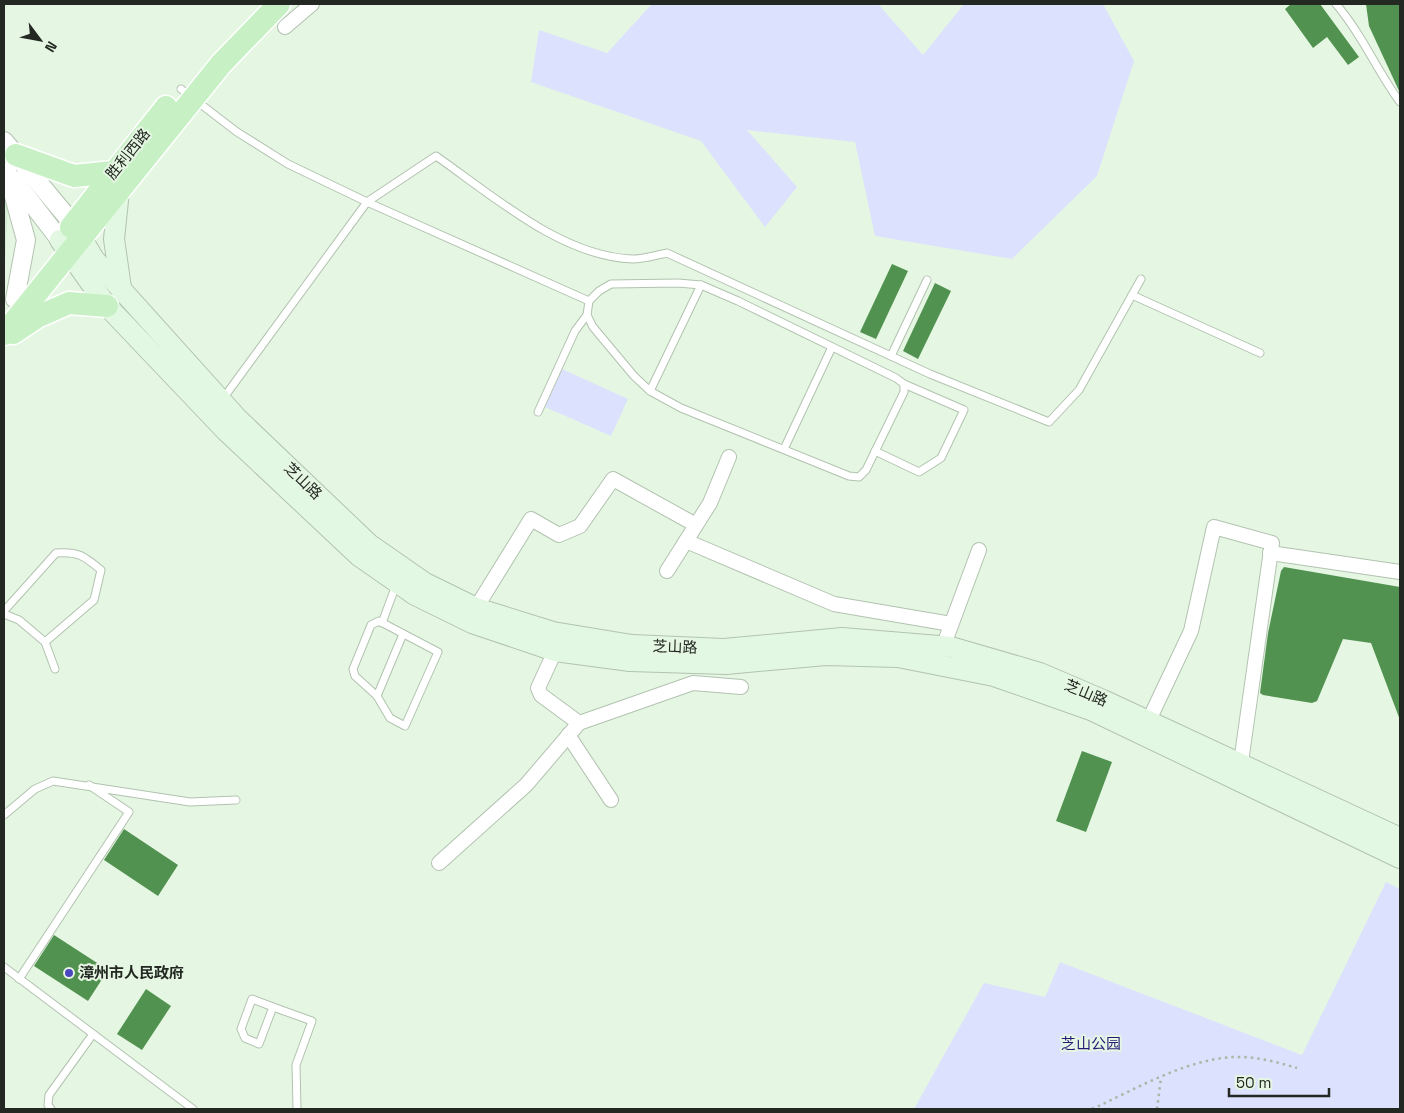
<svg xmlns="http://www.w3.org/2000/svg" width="1404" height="1113" font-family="'Space Grotesk','Noto Sans SC',sans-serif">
<rect width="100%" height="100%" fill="#e5f7e3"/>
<polygon fill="#d4ecd3" points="4,195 8,199 4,288"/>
<g fill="#dce1fe">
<polygon points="652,4 878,4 923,55 964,4 1103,4 1134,61 1097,176 1012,259 875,236 855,142 747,130 797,187 765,227 701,141 531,82 539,30 607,53"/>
<polygon points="562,369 628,399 611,436 545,407"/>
<polygon points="1386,882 1400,889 1400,1109 914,1109 984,983 1045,997 1060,962 1302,1055"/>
</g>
<g fill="#529250">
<polygon points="1291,4 1320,4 1359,57 1348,65 1327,37 1313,48 1285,9"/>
<polygon points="1366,4 1400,4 1400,93 1369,26"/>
<polygon points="892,264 908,271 876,339 860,332"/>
<polygon points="935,283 951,291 918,359 903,351"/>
<polygon points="1284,567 1400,587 1400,720 1371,643 1343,639 1317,701 1312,703 1263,695 1260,693 1268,633 1281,571"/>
<polygon points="1082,751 1112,762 1086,832 1056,821"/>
<polygon points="124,829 178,865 158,896 104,860"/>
<polygon points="54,935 108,970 88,1001 34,966"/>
<polygon points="146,989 171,1006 142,1050 117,1034"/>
</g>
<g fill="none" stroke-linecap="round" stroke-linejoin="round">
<g stroke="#b2c3b0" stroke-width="9">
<g id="service">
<path d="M1336 4C1362 34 1377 71 1400 102"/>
<polyline points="181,89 237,132 288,164 367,202 589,301"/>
<polygon points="678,283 701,285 738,301 896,378 904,384 904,392 866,470 859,477 849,476 681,408 650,391 634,376 593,327 587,315 589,301 599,291 611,284"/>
<polyline points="1132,295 1260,353"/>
<polyline points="891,356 927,280"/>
<polyline points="650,391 701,285"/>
<path d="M222 400 367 202 436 156C492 195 562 257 633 259 644 259 656 255 667 253L930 374 1049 422 1079 390 1141 279"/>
<polyline points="538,412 575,331 587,315"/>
<polyline points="784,449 832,347"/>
<polyline points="875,451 919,472 941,458 964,410 904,384"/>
<path d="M4 611 56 553C78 551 84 556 101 570L94 600 45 642 19 620 4 614"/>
<polygon points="379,621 438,652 405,726 390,718 377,696 355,676 353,669 371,625"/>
<polyline points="382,623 396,585"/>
<polyline points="45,642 55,669"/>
<polyline points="377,696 403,634"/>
<polyline points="4,815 35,789 53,781 190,802 236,800"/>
<polyline points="4,967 193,1109"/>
<polyline points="19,979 129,812 89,785"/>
<polygon points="252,999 273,1007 259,1044 245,1038 241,1029"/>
<polyline points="273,1007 312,1021 296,1065 297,1109"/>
<polyline points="51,1109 48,1105 49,1095 93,1034"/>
</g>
</g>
<g stroke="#b2c3b0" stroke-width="16">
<g id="minor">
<polyline points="285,27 312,4"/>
<polyline points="686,541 834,604 951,624"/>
<polyline points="1270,553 1400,572"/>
<polyline points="667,571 710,503 729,457"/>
<polyline points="476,608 531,519 559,535 580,526 613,479 696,525"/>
<polyline points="943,647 979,550"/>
<polyline points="555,651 538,688 541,695 579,723"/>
<polyline points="1149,720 1191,631 1214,527 1272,543 1241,762"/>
<polyline points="568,735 611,800"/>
<polyline points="439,863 526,785 579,723 693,683 741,687"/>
</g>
</g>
<g stroke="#b2c3b0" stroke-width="20">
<g id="tertiary">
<polyline points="4,141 73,224"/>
<polyline points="7,171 26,240 15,299"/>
<polyline points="14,180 60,240"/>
</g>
</g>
<g stroke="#b2c3b0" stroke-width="22">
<g id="secondary">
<polyline points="119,191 114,239 121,288"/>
<polyline points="74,225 94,259 238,419 369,544 425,583 476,608 553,632 632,645 724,649 842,638 951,647 1040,673 1103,700 1400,838"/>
<polyline points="60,240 107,306 226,431 359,556 415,595 472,623 555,651 630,661 726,664 826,655 898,657 994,676 1091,710 1400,858"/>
</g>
</g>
<g stroke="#fff" stroke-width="25">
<g id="primary">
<polyline points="16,155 74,176 113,172"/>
<polyline points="71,227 166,107"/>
<polyline points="13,333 37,317 69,303 107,306"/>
<polyline points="4,334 221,64 279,4"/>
</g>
</g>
<g stroke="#a9b7a7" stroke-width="2.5" stroke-dasharray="2.5 4" stroke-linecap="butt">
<path d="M1092 1109C1136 1089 1184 1060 1233 1057 1255 1056 1277 1062 1297 1068"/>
<polyline points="1157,1109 1161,1078"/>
</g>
<use href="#service" stroke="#fff" stroke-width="7"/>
<use href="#minor" stroke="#fff" stroke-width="14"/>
<use href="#tertiary" stroke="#fff" stroke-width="18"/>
<use href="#secondary" stroke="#e3f8e2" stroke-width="20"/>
<use href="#primary" stroke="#c7f1c5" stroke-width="22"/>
</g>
<circle fill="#4a47be" stroke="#e5f7e3" stroke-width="2" cx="69" cy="973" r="5"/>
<g text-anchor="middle" stroke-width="4" stroke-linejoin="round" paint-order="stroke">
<g font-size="15" fill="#232922" stroke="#e5f7e3">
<text transform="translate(128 154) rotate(-51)" y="5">胜利西路</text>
<text transform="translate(303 481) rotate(44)" y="5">芝山路</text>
<text transform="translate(675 647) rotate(2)" y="5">芝山路</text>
<text transform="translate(1086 693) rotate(23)" y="5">芝山路</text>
</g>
<g font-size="15" font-weight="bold" fill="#232922" stroke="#e5f7e3" text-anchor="start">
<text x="79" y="978">漳州市人民政府</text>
</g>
<g font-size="15" fill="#251b77" stroke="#e5f7e3">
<text x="1091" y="1049">芝山公园</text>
</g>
</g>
<rect width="1404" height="1113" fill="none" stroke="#232922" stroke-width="10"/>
<g transform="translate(40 40) rotate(122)" stroke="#e5f7e3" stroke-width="4" paint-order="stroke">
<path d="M0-4L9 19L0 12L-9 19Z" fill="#232922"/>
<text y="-8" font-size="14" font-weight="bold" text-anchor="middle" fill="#232922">N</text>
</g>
<path d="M1229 1088v8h100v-8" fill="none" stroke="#232922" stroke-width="2.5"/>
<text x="1236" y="1088" font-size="15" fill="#232922" stroke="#e5f7e3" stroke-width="4" paint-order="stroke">50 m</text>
</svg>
